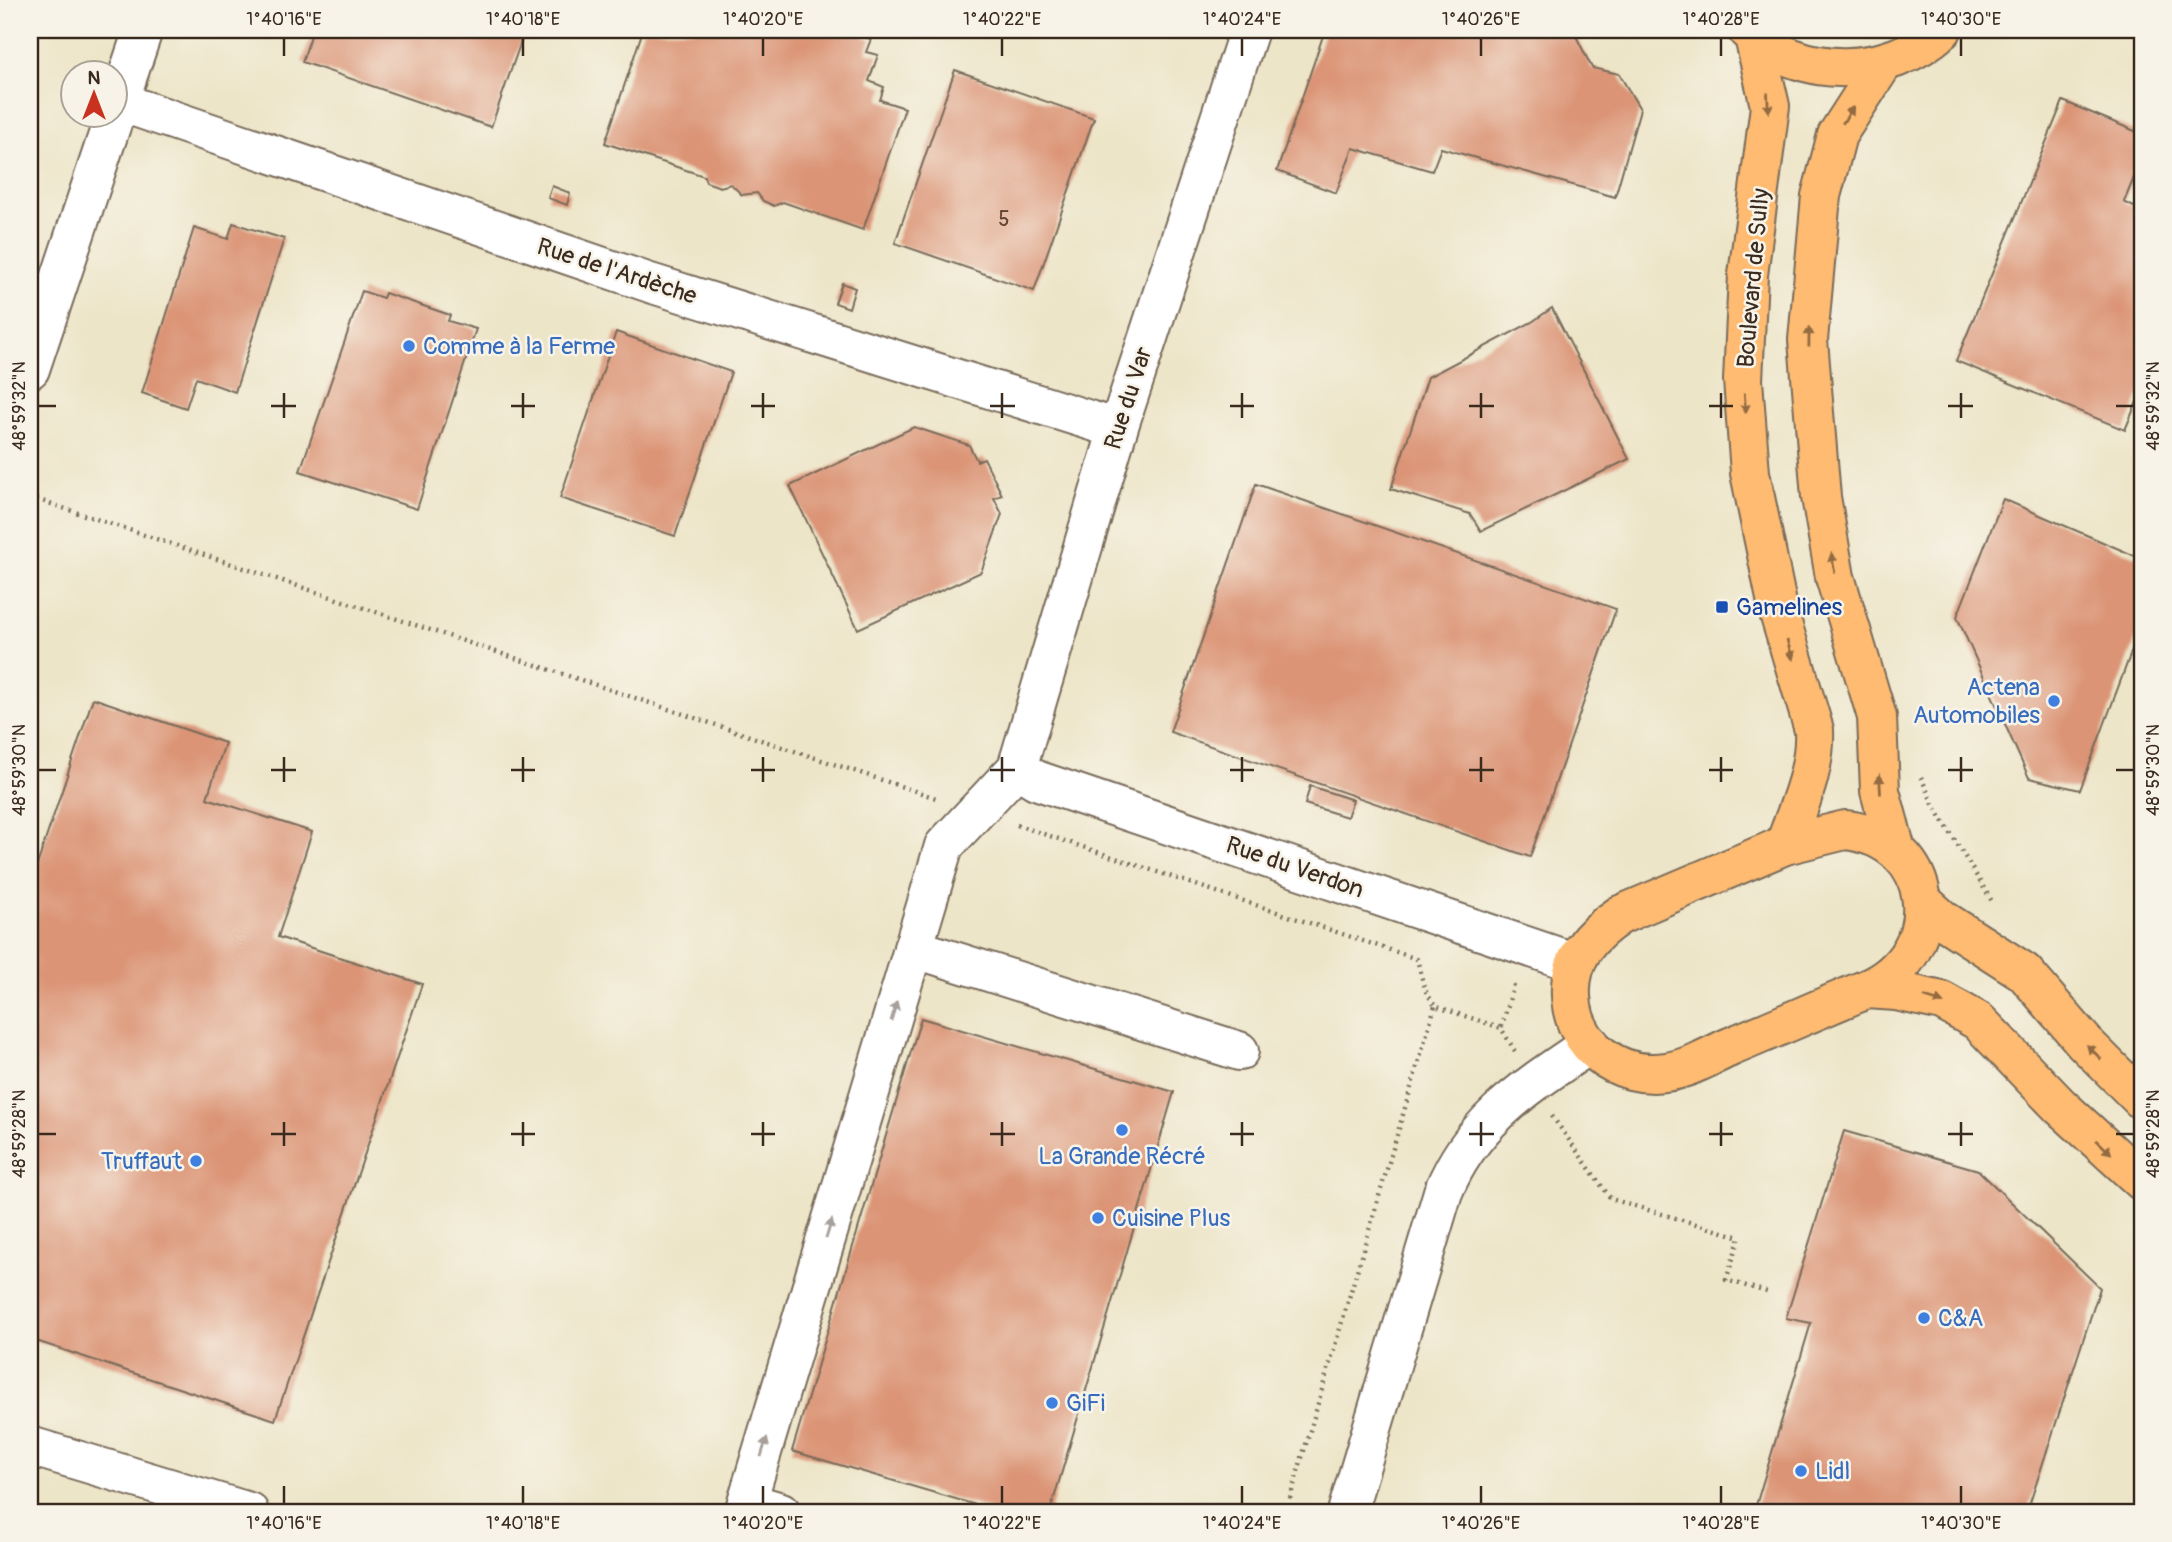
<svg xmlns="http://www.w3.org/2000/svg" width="2172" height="1542" font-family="Pangolin,sans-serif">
<rect width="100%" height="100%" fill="#f7f3e8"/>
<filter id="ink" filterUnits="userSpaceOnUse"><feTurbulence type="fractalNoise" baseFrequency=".0143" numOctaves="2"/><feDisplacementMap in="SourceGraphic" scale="14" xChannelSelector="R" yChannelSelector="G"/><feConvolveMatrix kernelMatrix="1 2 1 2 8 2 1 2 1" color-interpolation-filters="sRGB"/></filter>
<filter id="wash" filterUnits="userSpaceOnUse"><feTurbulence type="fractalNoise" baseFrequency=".00686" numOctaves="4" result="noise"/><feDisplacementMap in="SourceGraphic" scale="28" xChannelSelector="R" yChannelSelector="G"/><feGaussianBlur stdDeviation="1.57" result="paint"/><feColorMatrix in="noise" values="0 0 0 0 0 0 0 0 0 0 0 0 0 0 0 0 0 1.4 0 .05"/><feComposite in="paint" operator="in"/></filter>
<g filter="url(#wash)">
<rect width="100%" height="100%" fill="#ede5c8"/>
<g id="blocks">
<g fill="#db9476">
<polygon points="313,30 525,30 491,127 302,62"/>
<polygon points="643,30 844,30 871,39 866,52 878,55 869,81 884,87 880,100 905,108 863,230 783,202 774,206 763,201 757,193 742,195 731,184 720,187 706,182 704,176 605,143"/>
<polygon points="1325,30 1573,30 1592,68 1619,74 1640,109 1615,197 1441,148 1432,171 1353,148 1336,193 1277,171"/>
<polygon points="955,70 1094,118 1034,291 895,243"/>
<polygon points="2063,101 2142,134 2142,158 2124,202 2142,211 2142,390 2125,430 1956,361"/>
<polygon points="552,186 570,193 567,205 548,198"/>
<polygon points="233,223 284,239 235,392 196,378 186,408 142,393 194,228 228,239"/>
<polygon points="842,283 855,288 849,308 835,303"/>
<polygon points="362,291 383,298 385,293 450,315 448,321 476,329 417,509 300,471"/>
<polygon points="1552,308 1629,459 1481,531 1470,514 1391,489 1428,377 1532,322"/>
<polygon points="616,332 731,372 675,536 560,498"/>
<polygon points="914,427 969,445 977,461 984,458 1002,495 994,498 1002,514 981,572 858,629 790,486"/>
<polygon points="1256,484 1616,609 1530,857 1170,732"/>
<polygon points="2003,499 2142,559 2142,623 2080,790 2029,778 1957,617"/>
<polygon points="93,698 225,743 207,798 312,832 278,937 422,984 275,1420 30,1339 30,886"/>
<polygon points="1310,786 1353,800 1347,817 1305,804"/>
<polygon points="921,1018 1174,1092 1050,1512 1000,1512 792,1451"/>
<polygon points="1844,1131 1978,1170 2100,1288 2027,1512 1754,1512 1811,1323 1786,1318"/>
</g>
</g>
</g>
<g filter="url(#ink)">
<use href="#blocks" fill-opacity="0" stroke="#796b5a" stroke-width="2"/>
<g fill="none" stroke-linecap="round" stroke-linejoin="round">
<g stroke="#796b5a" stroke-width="42">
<g id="minor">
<polyline points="120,102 650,283 1118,429"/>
<polyline points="30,369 143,30"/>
<polyline points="1017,768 1036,780 1576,963"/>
<polyline points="913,948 1239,1051"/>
<polyline points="30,1446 249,1512"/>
<polyline points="747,1502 781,1512"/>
<polyline points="744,1512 944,846 1017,768 1118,429 1249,30"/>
<path d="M1347 1512 1443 1192C1473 1119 1527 1087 1590 1044"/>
</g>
</g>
<g stroke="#796b5a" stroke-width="42">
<g id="major">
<path d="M1747 30C1800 80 1888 79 1942 30"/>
<path d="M1754 37 1770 106 1748 275 1743 380 1750 473 1779 613 1814 730C1816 771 1798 807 1785 845"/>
<polyline points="1884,62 1837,135 1821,196 1808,340 1821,497 1835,577 1877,717 1880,791 1896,850"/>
<path d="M1845 830C1938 839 1949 953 1867 989 1821 1008 1776 1028 1730 1047 1710 1056 1688 1069 1666 1072 1618 1079 1573 1046 1571 996 1569 958 1590 935 1620 915L1785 845Z"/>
<polyline points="1924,903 1943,920 2024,972 2085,1043 2142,1100"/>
<polyline points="1867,989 1896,991 1942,1001 1978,1021 2060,1106 2142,1181"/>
</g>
</g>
<g stroke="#796b5a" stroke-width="4.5" stroke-dasharray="2 5" stroke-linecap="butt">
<polyline points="30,497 936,798"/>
<polyline points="1921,777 1933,804 1993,903"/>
<polyline points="1017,825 1417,959 1425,990 1435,1006 1501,1028"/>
<polyline points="1515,1051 1501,1028 1515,982"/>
<polyline points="1552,1116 1611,1199 1740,1237 1726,1280 1770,1293"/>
<polyline points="1286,1512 1435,1006"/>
</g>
<use href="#minor" stroke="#fff" stroke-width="38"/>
<use href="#major" stroke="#febb71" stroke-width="38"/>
</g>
<defs><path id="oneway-solid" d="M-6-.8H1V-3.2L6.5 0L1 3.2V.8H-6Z" transform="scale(1.75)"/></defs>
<g fill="#936b43">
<use href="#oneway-solid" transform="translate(1768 103) rotate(87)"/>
<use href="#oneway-solid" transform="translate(1848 115) rotate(-57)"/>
<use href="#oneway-solid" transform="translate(1809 337) rotate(-89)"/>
<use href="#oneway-solid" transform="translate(1745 403) rotate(86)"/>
<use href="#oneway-solid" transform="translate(1833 563) rotate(-100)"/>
<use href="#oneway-solid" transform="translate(1790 650) rotate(73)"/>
<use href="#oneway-solid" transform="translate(1880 784) rotate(-93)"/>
<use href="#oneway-solid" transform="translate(1934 1000) rotate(18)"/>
<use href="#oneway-solid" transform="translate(2094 1052) rotate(-135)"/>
<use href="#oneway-solid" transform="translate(2104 1147) rotate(43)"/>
</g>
<g fill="#a79f9a">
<use href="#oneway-solid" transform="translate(894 1011) rotate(-73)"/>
<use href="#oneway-solid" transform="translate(829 1229) rotate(-73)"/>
<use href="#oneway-solid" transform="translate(764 1447) rotate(-73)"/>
</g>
</g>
<path fill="none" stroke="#3b2a1e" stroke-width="2.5" d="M284 38V56M523 38V56M763 38V56M1002 38V56M1242 38V56M1481 38V56M1721 38V56M1961 38V56M284 393V418M523 393V418M763 393V418M1002 393V418M1242 393V418M1481 393V418M1721 393V418M1961 393V418M38 406H56M271 406H296M511 406H535M751 406H775M990 406H1015M1230 406H1254M1469 406H1494M1709 406H1733M1948 406H1973M2116 406H2134M284 757V782M523 757V782M763 757V782M1002 757V782M1242 757V782M1481 757V782M1721 757V782M1961 757V782M38 770H56M271 770H296M511 770H535M751 770H775M990 770H1015M1230 770H1254M1469 770H1494M1709 770H1733M1948 770H1973M2116 770H2134M284 1122V1146M523 1122V1146M763 1122V1146M1002 1122V1146M1242 1122V1146M1481 1122V1146M1721 1122V1146M1961 1122V1146M38 1134H56M271 1134H296M511 1134H535M751 1134H775M990 1134H1015M1230 1134H1254M1469 1134H1494M1709 1134H1733M1948 1134H1973M2116 1134H2134M284 1486V1504M523 1486V1504M763 1486V1504M1002 1486V1504M1242 1486V1504M1481 1486V1504M1721 1486V1504M1961 1486V1504"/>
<g fill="#3f7fe0" stroke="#f7f3e8" stroke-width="2.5">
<circle cx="409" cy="346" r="7"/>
<circle cx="2054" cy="701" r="7"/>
<circle cx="1122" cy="1130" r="7"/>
<circle cx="196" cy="1161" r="7"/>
<circle cx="1098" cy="1218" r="7"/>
<circle cx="1924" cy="1318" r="7"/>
<circle cx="1052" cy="1403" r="7"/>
<circle cx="1801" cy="1471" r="7"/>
</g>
<rect fill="#1a4fb4" stroke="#f7f3e8" stroke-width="2.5" x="1715" y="600" width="14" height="14" rx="3.5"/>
<g text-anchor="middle" stroke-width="5" stroke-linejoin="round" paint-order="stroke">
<g font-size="21" fill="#634434">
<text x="1004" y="226">5</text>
</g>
<g font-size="24" fill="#3b2a1e" stroke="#f7f3e8">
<text transform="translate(617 271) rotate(18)" y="8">Rue de l'Ardèche</text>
<text transform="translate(1753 278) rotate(-85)" y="8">Boulevard de Sully</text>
<text transform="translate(1128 398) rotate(-72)" y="8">Rue du Var</text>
<text transform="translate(1295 867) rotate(19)" y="8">Rue du Verdon</text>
</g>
<g font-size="24" fill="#366cbe" stroke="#f7f3e8" text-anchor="start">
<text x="423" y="354">Comme à la Ferme</text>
<text x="2040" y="695" text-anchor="end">Actena<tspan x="2040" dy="28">Automobiles</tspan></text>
<text x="1122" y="1164" text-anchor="middle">La Grande Récré</text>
<text x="182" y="1169" text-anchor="end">Truffaut</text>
<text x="1112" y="1226">Cuisine Plus</text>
<text x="1938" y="1326">C&amp;A</text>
<text x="1066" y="1411">GiFi</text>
<text x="1815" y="1479">Lidl</text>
</g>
<g font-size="24" fill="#164399" stroke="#f7f3e8" text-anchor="start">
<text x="1736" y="615">Gamelines</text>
</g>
</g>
<rect width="2172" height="1542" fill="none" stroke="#f7f3e8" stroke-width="77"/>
<g transform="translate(94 94)"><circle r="33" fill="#f7f3e8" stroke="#aca397" stroke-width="2"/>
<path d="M0-5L12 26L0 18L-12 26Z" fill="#c8321e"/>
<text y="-10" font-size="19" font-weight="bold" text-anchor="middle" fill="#3b2a1e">N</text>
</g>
<rect x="38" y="38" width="2096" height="1466" fill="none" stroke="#3b2a1e" stroke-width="2.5"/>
<g font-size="18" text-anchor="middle" fill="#3b2a1e">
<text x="284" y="25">1°40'16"E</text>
<text x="523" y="25">1°40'18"E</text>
<text x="763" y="25">1°40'20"E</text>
<text x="1002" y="25">1°40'22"E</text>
<text x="1242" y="25">1°40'24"E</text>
<text x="1481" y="25">1°40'26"E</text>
<text x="1721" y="25">1°40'28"E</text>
<text x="1961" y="25">1°40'30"E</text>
<text transform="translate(19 406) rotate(-90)" y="6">48°59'32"N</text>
<text transform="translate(2153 406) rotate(-90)" y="6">48°59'32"N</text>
<text transform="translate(19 770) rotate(-90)" y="6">48°59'30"N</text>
<text transform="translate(2153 770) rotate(-90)" y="6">48°59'30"N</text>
<text transform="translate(19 1134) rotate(-90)" y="6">48°59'28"N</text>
<text transform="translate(2153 1134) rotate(-90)" y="6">48°59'28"N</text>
<text x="284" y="1529">1°40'16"E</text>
<text x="523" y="1529">1°40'18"E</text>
<text x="763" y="1529">1°40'20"E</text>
<text x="1002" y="1529">1°40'22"E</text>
<text x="1242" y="1529">1°40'24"E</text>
<text x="1481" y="1529">1°40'26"E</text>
<text x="1721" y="1529">1°40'28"E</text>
<text x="1961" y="1529">1°40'30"E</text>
</g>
</svg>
